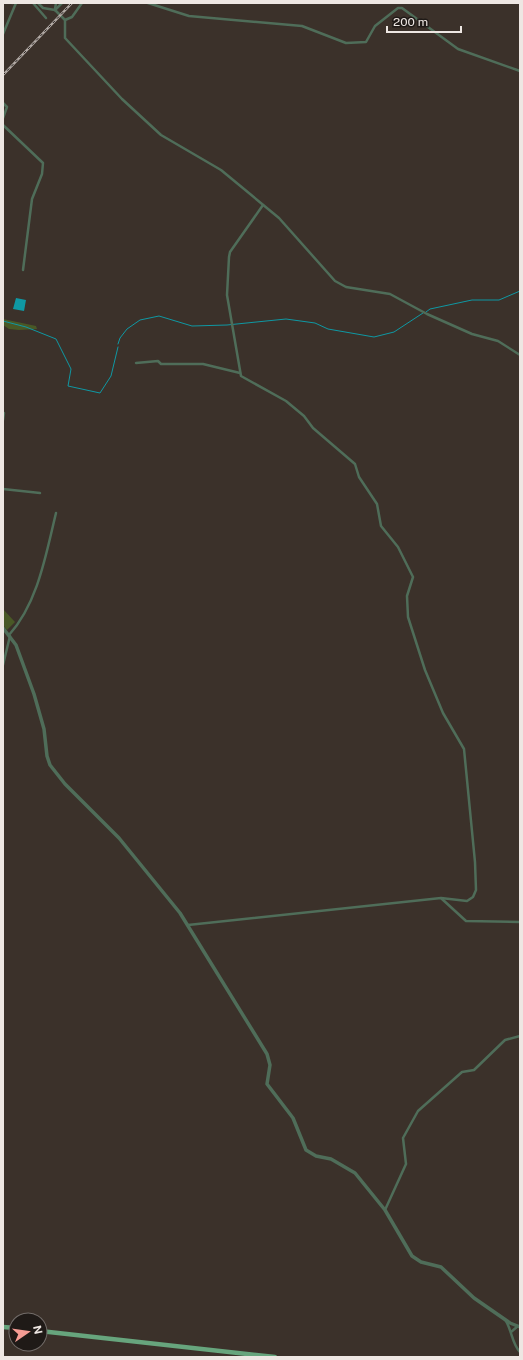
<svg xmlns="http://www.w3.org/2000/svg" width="523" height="1360" font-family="'Public Sans',sans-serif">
<rect width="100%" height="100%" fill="#3b312a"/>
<g fill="#495826">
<polygon points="3,319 36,326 37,329 19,330 9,329 3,325"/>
<polygon points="3,609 15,622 7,630 3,625"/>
</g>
<polygon fill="#0f98a3" points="16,298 26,300 24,311 13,309"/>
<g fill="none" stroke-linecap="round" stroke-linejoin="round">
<g stroke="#0f98a3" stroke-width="1">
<polyline points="426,312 430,309 472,300 499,300 520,291"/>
<polyline points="3,321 26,327 56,339 71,369 68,386 100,393 111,376 118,347"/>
<polyline points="118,344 120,338 127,329 140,320 159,316 192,326 227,325 286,319 315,323 328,329 374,337 394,332 423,313"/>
</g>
<g stroke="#4f6d59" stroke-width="2.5">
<polyline points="12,3 13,3"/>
<polyline points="33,3 46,18"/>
<polyline points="38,3 43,8 55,10"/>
<polyline points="148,3 189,16 302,26 346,43 366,42 375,26 398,8 402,8 458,49 520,71"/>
<polyline points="55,9 56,3"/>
<polyline points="55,10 65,20 65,38 122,99 161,135 221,170 279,218 335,281 346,287 390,294 427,314 472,334 498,341 520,355"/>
<polyline points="55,10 62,3"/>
<polyline points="65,20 72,17 82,3"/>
<polyline points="3,34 16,3"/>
<polyline points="3,103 7,107 3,118"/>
<polyline points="3,125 43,163 42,174 32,199 23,270"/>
<polyline points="136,363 158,361 161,364 203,364 240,373"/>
<polyline points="3,420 4,413"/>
<polyline points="3,489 40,493"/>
<path d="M9 635C38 603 46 554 56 513"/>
<polyline points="3,665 10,636"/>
<polyline points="442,899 466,921 520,922"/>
<polyline points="188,925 441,898 467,901 473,897 476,890 475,862 464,749 443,713 425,670 408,617 407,596 413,577 398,547 381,526 377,504 359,477 355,464 313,428 304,416 286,401 241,376 227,295 229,257 230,252 263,205"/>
<polyline points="385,1210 406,1164 403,1138 418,1111 462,1072 474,1070 505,1040 520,1036"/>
<path d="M506 1321C512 1331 512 1344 520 1352"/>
<polyline points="511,1332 518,1326"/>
</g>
<polyline stroke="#4f6d59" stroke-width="3.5" points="3,628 16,645 34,694 44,729 47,756 50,765 65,784 119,838 180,913 267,1054 270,1065 267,1084 293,1118 306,1150 316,1156 331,1159 355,1173 385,1210 412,1256 421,1262 441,1267 474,1298 510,1323 520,1327"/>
<g stroke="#67a57d" stroke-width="4.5">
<polyline points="3,1327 16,1328"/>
<polyline points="40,1331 275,1357"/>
</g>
<g stroke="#b3aba6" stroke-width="2.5">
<polyline id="rail" points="3,75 72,3"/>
</g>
<use href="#rail" stroke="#1f1a17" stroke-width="1" stroke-dasharray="3" stroke-linecap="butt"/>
</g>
<rect width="523" height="1360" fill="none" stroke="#eee7e3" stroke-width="8"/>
<g transform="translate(28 1332) rotate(77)"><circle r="19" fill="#1f1a17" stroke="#726c69"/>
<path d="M0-3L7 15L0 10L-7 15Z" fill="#f59c94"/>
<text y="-6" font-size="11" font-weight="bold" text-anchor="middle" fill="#eee7e3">N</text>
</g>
<path d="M387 26v6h74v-6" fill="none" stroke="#eee7e3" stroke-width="2"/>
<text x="393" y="26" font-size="12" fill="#eee7e3" stroke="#1f1a17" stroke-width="3" paint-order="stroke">200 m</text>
</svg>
